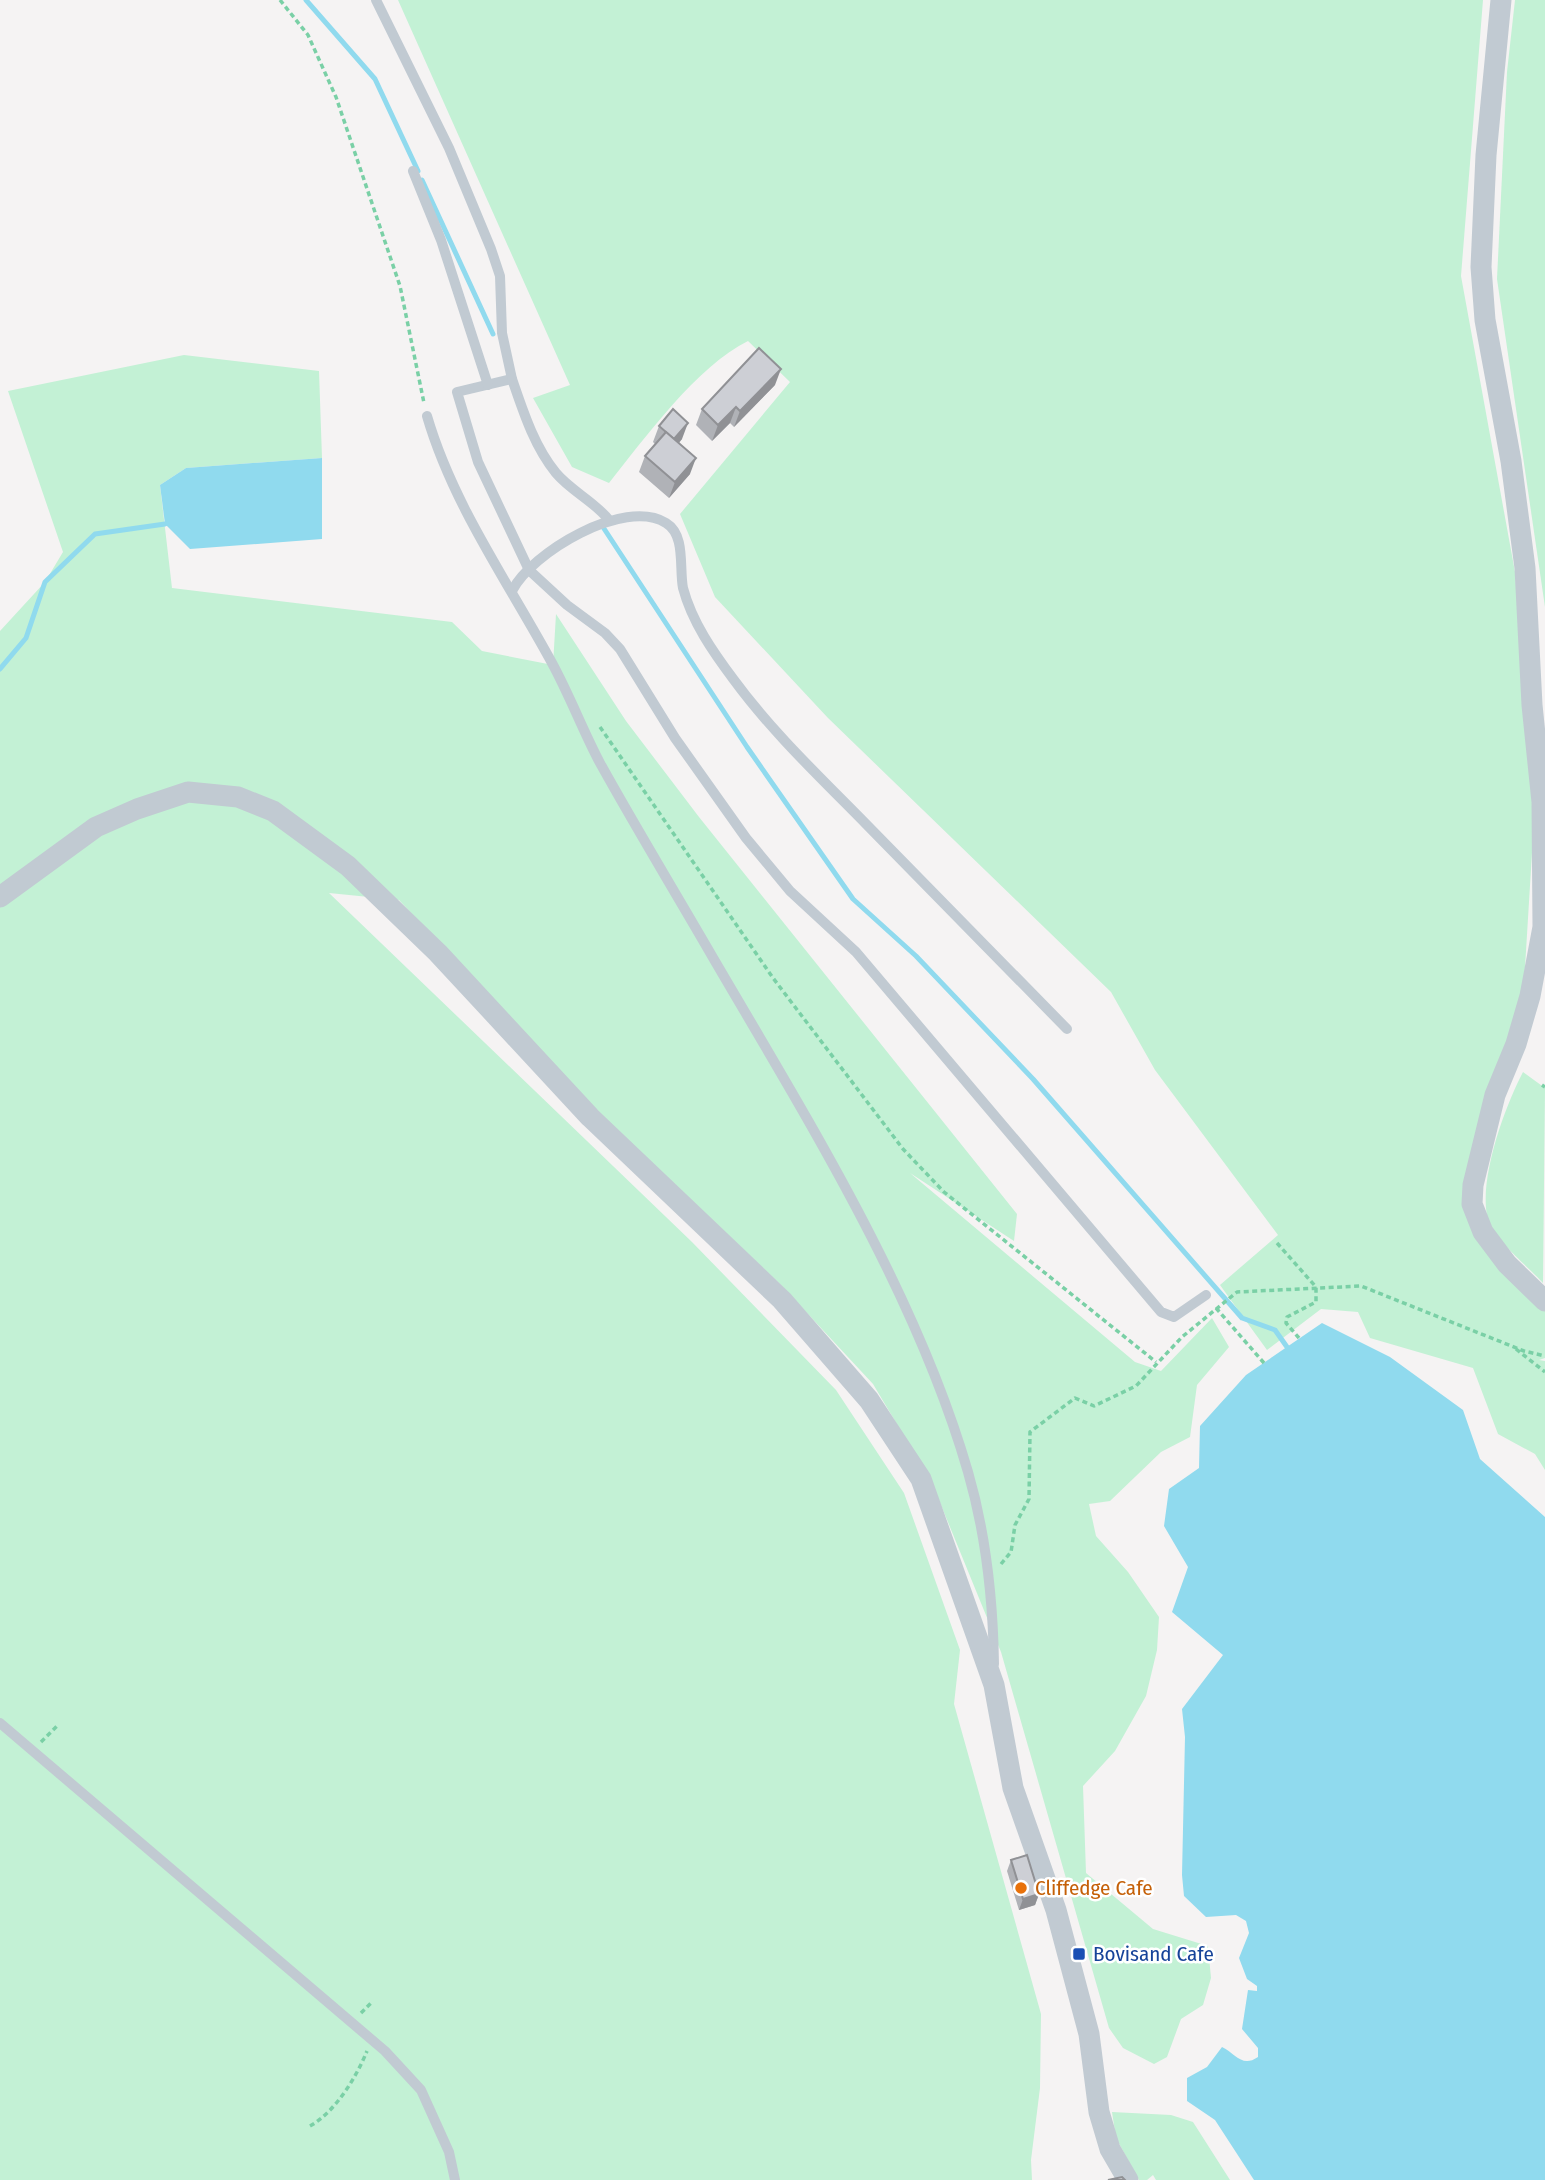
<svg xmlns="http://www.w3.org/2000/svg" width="1545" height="2180" font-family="'Fira Sans Condensed',sans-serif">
<rect width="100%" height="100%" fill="#f5f3f3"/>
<g fill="#c3f1d5">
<path d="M398 0H1483L1461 276 1515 572 1534 820 1523 1000 1466 1210 1545 1310V1358L1539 1360 1545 1361V1470L1535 1454 1498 1434 1473 1368 1370 1338 1358 1312 1321 1309 1267 1350 1220 1285 1278 1235 1155 1070 1111 992 828 718 715 597 680 514 790 382 748 341C697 366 645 438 609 483L572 467 533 398 570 385Z"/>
<polygon points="1515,0 1545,0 1545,607 1497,279 1507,72"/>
<polygon points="184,355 319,371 322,458 186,468 160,485 172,588 452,622 482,651 553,665 556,614 626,721 699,817 1017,1214 1014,1241 910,1173 1135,1362 1161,1371 1212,1318 1229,1347 1197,1385 1190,1437 1161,1452 1110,1501 1089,1504 1096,1536 1128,1572 1159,1617 1157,1650 1146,1696 1115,1751 1083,1786 1086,1873 1153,1929 1208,1946 1211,1978 1203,2005 1181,2019 1167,2057 1154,2064 1123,2048 1109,2028 1001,1652 932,1483 873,1384 781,1285 590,1104 399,900 329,893 692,1242 836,1390 904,1493 960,1650 954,1704 1041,2014 1040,2088 1031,2160 1032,2180 0,2180 0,631 45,582 63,552 8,391"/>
<path d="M1523 1072 1545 1088 1543 1283C1531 1270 1498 1241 1491 1228 1473 1191 1505 1106 1523 1072Z"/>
<polygon points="1112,2112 1171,2115 1193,2122 1230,2180 1156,2180 1153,2175 1147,2180 1139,2180 1116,2138"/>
</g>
<g fill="#90daee">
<polygon points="322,458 322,539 190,549 165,524 160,485 186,468"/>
<path d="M1322 1323 1390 1357 1463 1410 1480 1459 1545 1517V2180H1254L1215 2120 1187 2101V2078L1207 2067 1222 2047C1236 2054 1242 2068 1258 2057V2048L1242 2029 1248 1990 1257 1991V1986L1247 1979 1239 1958 1249 1933 1246 1921 1236 1915 1206 1917 1184 1896 1182 1875 1185 1737 1182 1709 1223 1655 1172 1612 1188 1567 1164 1526 1169 1489 1199 1468 1200 1426 1246 1375Z"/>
</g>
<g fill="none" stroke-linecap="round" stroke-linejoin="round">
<g stroke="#90daee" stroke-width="5">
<polyline points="306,0 375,79 418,171"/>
<polyline points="422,180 493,334"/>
<polyline points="601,524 747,747 853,899 916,956 1033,1079 1242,1318 1275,1330 1287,1347"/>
<polyline points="0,669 26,638 45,582 95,534 165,524"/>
</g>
<g stroke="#7ad0a6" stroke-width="3.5" stroke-dasharray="5 3.5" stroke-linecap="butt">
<polyline points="280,0 308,35 336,97 400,286 424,403"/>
<polyline points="600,727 773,978 903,1149 944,1192 1156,1362"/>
<polyline points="1542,1085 1545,1087"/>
<polyline points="1277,1243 1316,1287 1316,1302 1287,1317 1286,1323 1299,1338"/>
<polyline points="1216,1308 1264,1363"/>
<polyline points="1516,1349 1545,1372"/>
<polyline points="1001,1564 1011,1552 1015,1525 1029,1499 1030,1432 1075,1398 1094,1406 1136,1386 1182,1337 1237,1292 1361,1286 1524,1351 1545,1356"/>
<polyline points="41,1742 58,1725"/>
<polyline points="361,2013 371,2003"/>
<path d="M310 2126C335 2112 356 2078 367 2051"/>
</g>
<g stroke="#c1cad2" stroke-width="10">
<polyline points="376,0 449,148 491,249 500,276 502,333 512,379 457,392 478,462 529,570 567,605 605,633 620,649 675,738 746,838 790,891 856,952 1161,1312 1174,1317 1206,1295"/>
<polyline points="413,171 441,240 488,385"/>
<path d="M512 379C523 411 534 446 556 473 571 491 594 501 609 520"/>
<path d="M427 416C453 505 508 582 552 663 570 696 583 731 600 763 636 828 675 892 712 956 806 1117 916 1292 968 1472 986 1534 993 1600 994 1664"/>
<path d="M512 591C531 553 624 497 666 523 686 535 679 568 683 588 692 622 713 652 734 680 773 733 821 778 867 825 934 893 1001 961 1067 1029"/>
<polyline points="0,1723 385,2051 421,2090 449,2152 455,2180"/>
</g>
<g stroke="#c1cad2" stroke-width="21">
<polyline points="1501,0 1486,155 1481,267 1485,320 1511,461 1525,568 1532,705 1542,802 1543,927 1530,996 1516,1044 1495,1095 1473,1185 1472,1204 1483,1232 1507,1264 1545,1301"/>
<polyline points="0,897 96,827 137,809 188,792 238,797 273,811 348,866 438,953 590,1117 782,1300 869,1400 921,1479 994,1685 1013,1788 1056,1910 1089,2034 1099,2112 1110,2149 1128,2180"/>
</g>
</g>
<g fill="#b0b2b7">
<polygon points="775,385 734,427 730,423 712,441 696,425 702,409"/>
<polygon points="659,426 682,439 679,443 690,474 669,498 639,472 645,456 655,444 653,442"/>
<polygon points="1011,1860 1039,1894 1035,1905 1019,1910 1007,1871"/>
</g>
<g fill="#909195">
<polygon points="781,369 775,385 734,427 740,411"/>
<polygon points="736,407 730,423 712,441 718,425"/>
<polygon points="688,423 682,439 668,455 674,439"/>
<polygon points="696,458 690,474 669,498 675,482"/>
<polygon points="1039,1894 1035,1905 1019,1910 1023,1899"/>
</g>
<g fill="#cdcfd5" stroke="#909195" stroke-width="2">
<polygon points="759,348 781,369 740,411 736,407 718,425 702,409"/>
<polygon points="673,409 688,423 674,439 659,426"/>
<polygon points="666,432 696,458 675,482 645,456"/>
<polygon points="1027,1855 1039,1894 1023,1899 1011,1860"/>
<polygon points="1122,2177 1125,2180 1108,2180"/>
</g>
<circle fill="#e8710a" stroke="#fff" stroke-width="2.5" cx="1021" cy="1888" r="7"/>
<rect fill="#1a4fb4" stroke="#fff" stroke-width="2.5" x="1072" y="1947" width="14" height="14" rx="3.5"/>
<g text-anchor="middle" stroke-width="5" stroke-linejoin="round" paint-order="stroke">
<g font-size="21" fill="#c56008" stroke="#fff" text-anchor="start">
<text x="1035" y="1895">Cliffedge Cafe</text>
</g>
<g font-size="21" fill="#164399" stroke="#fff" text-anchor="start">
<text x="1093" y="1961">Bovisand Cafe</text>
</g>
</g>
</svg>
